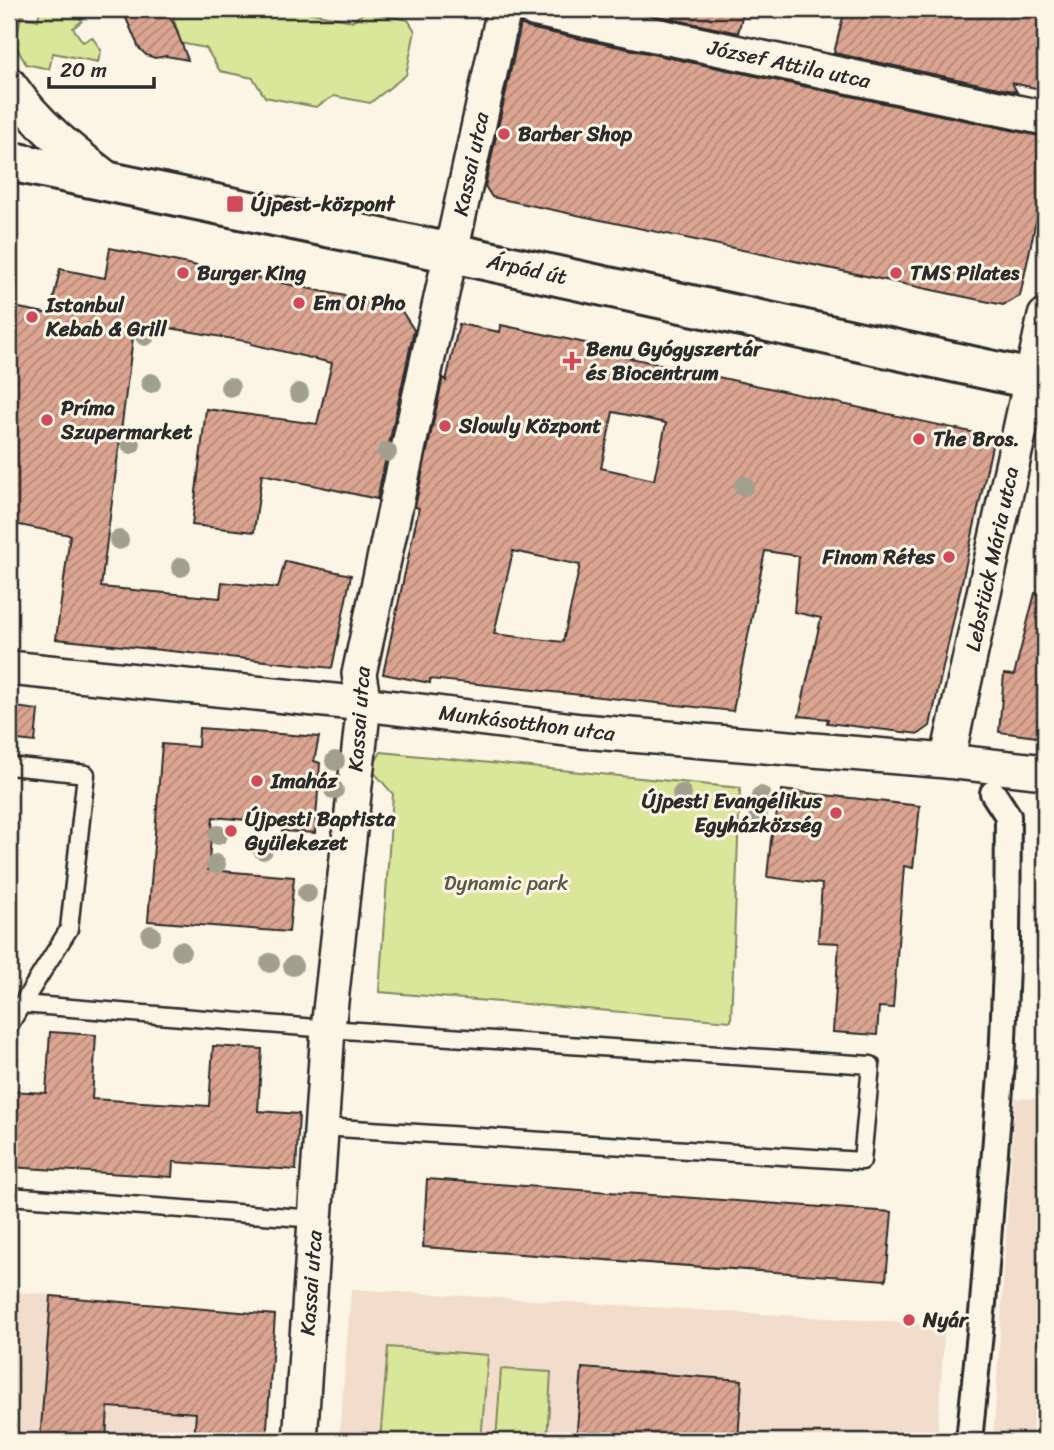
<svg xmlns="http://www.w3.org/2000/svg" width="1054" height="1450" font-family="Sriracha,sans-serif">
<defs>
<pattern id="building-hatch" width="6" height="6" patternUnits="userSpaceOnUse" patternTransform="scale(1.75)"><rect width="6" height="6" fill="#dba591"/><path d="M-1 1l2-2M0 6l6-6M5 7l2-2" fill="none" stroke="#b28777"/></pattern>
</defs>
<rect width="100%" height="100%" fill="#fcf5e5"/>
<filter id="ink" filterUnits="userSpaceOnUse"><feTurbulence type="fractalNoise" baseFrequency=".0143" numOctaves="2"/><feDisplacementMap in="SourceGraphic" scale="14" xChannelSelector="R" yChannelSelector="G"/><feConvolveMatrix kernelMatrix="1 2 1 2 8 2 1 2 1" color-interpolation-filters="sRGB"/></filter>
<g filter="url(#ink)">
<g fill="#f2ddcc">
<polygon points="1015,1098 1045,1099 1045,1441 993,1441"/>
<polygon points="351,1289 945,1325 937,1441 339,1441"/>
<polygon points="9,1291 275,1315 266,1441 9,1441"/>
</g>
<g fill="#dae699" stroke="#828862" stroke-width="2">
<polygon points="40,9 74,9 82,21 73,28 83,42 92,37 101,50 98,62 53,53 49,69 26,64 15,45 21,16 38,20"/>
<path d="M173 9H306L308 12 352 21 365 12 408 20 415 31 406 75 370 103 334 96 316 107 265 97 253 78 220 71 206 48 179 43C180 28 170 19 173 9Z"/>
<polygon points="381,752 740,788 731,1021 379,992 393,794 371,769"/>
<polygon points="388,1347 488,1355 481,1441 380,1441"/>
<polygon points="501,1369 551,1372 547,1441 496,1441"/>
</g>
<g fill="url(#building-hatch)" stroke="#2b2b2b" stroke-width="2" fill-rule="evenodd">
<polygon points="122,9 164,9 174,24 188,60 166,56 155,58 146,55 139,48"/>
<polygon points="624,9 744,9 738,33"/>
<polygon points="845,9 1045,9 1045,90 1012,83 1017,92 834,53"/>
<polygon points="521,24 529,28 1044,137 1045,179 1020,296 1003,305 492,197 485,186"/>
<polygon points="110,248 399,307 414,330 377,499 262,474 254,532 192,525 206,409 317,424 332,363 251,344 251,342 135,322 101,587 220,598 222,582 278,588 285,561 351,575 332,668 56,639 70,535 9,523 9,306 50,314 60,269 105,278"/>
<path d="M459 324 500 332 501 325 604 347 603 352 994 437 930 726 919 734 827 723 828 719 799 716 821 618 794 612 799 556 765 551 733 711 430 679V683L383 674 419 508 415 507 443 377 446 381ZM613 412 666 423 654 480 601 468ZM513 551 580 565 563 642 494 634Z"/>
<polygon points="1035,593 1045,594 1045,738 999,732 1004,674 1014,675"/>
<polygon points="9,706 38,710 35,742 9,739"/>
<polygon points="199,728 319,737 314,761 320,763 315,833 282,831 283,823 213,817 208,870 294,877 289,932 148,921 162,744 198,747"/>
<polygon points="782,790 920,806 913,868 904,866 893,1008 879,1007 877,1035 833,1032 839,943 818,942 822,884 767,877 771,840"/>
<polygon points="50,1032 96,1035 92,1099 209,1106 213,1046 262,1049 258,1111 299,1114 296,1170 173,1162 172,1177 9,1167 9,1091 46,1093"/>
<polygon points="427,1179 892,1212 886,1280 423,1247"/>
<polygon points="51,1296 275,1315 266,1441 194,1441 196,1413 108,1407 106,1441 40,1441"/>
<polygon points="582,1368 742,1380 738,1441 576,1441"/>
</g>
<g fill="none" stroke-linecap="round" stroke-linejoin="round">
<g stroke="#2b2b2b" stroke-width="21">
<g id="service">
<polyline points="9,766 86,774 69,929 22,1004"/>
<polyline points="9,1026 22,1004 328,1029 871,1065 862,1161 322,1127"/>
<polyline points="9,1196 316,1219"/>
</g>
</g>
<g stroke="#2b2b2b" stroke-width="30">
<polyline id="pedestrian" points="969,1441 983,1303 1002,1063 1007,942 1008,816 993,793"/>
</g>
<g stroke="#2b2b2b" stroke-width="38">
<g id="minor">
<polyline points="533,9 1045,118"/>
<path d="M9 84C36 124 71 151 109 180"/>
<polyline points="9,668 364,704 582,731 947,761 1045,772"/>
<polyline points="947,761 1045,316"/>
<polyline points="300,1441 328,1029 364,704 359,674 504,9"/>
</g>
</g>
<g stroke="#2b2b2b" stroke-width="44">
<polyline id="secondary" points="9,161 452,253 1045,382"/>
</g>
<use href="#service" stroke="#fcf5e5" stroke-width="16"/>
<use href="#pedestrian" stroke="#fcf5e5" stroke-width="24"/>
<use href="#minor" stroke="#fcf5e5" stroke-width="33"/>
<use href="#secondary" stroke="#fcf5e5" stroke-width="38"/>
</g>
<g fill="#a1a08e">
<circle cx="145" cy="336" r="10"/>
<circle cx="151" cy="383" r="10"/>
<circle cx="230" cy="387" r="10"/>
<circle cx="299" cy="393" r="10"/>
<circle cx="131" cy="444" r="10"/>
<circle cx="387" cy="452" r="10"/>
<circle cx="744" cy="486" r="10"/>
<circle cx="119" cy="540" r="10"/>
<circle cx="181" cy="567" r="10"/>
<circle cx="335" cy="761" r="10"/>
<circle cx="334" cy="790" r="10"/>
<circle cx="682" cy="794" r="10"/>
<circle cx="761" cy="796" r="10"/>
<circle cx="651" cy="801" r="10"/>
<circle cx="758" cy="817" r="10"/>
<circle cx="218" cy="835" r="10"/>
<circle cx="263" cy="850" r="10"/>
<circle cx="216" cy="864" r="10"/>
<circle cx="307" cy="893" r="10"/>
<circle cx="151" cy="935" r="10"/>
<circle cx="181" cy="951" r="10"/>
<circle cx="270" cy="963" r="10"/>
<circle cx="293" cy="966" r="10"/>
</g>
</g>
<g fill="#d1495b" stroke="#fcf5e5" stroke-width="2.5">
<circle cx="504" cy="134" r="7"/>
<rect x="226" y="195" width="18" height="18" rx="3.5"/>
<circle cx="183" cy="273" r="7"/>
<circle cx="896" cy="273" r="7"/>
<circle cx="299" cy="303" r="7"/>
<circle cx="32" cy="317" r="7"/>
<path d="M568.5 350.5h7v7h7v7h-7v7h-7v-7h-7v-7h7z"/>
<circle cx="47" cy="420" r="7"/>
<circle cx="445" cy="426" r="7"/>
<circle cx="919" cy="439" r="7"/>
<circle cx="949" cy="557" r="7"/>
<circle cx="257" cy="781" r="7"/>
<circle cx="836" cy="813" r="7"/>
<circle cx="231" cy="831" r="7"/>
<circle cx="909" cy="1320" r="7"/>
</g>
<g text-anchor="middle" stroke-width="6" stroke-linejoin="round" paint-order="stroke">
<g font-size="21" fill="#2b2b2b" stroke="#fcf5e5">
<text transform="translate(789 64) rotate(12)" y="7">József Attila utca</text>
<text transform="translate(471 164) rotate(-78)" y="7">Kassai utca</text>
<text transform="translate(527 269) rotate(12)" y="7">Árpád út</text>
<text transform="translate(992 559) rotate(-78)" y="7">Lebstück Mária utca</text>
<text transform="translate(359 719) rotate(-86)" y="7">Kassai utca</text>
<text transform="translate(527 723) rotate(7)" y="7">Munkásotthon utca</text>
<text transform="translate(311 1283) rotate(-86)" y="7">Kassai utca</text>
</g>
<g font-size="21" font-weight="bold" fill="#2b2b2b" stroke="#fcf5e5" text-anchor="start">
<text x="518" y="141">Barber Shop</text>
<text x="251" y="211">Újpest-központ</text>
<text x="197" y="280">Burger King</text>
<text x="910" y="280">TMS Pilates</text>
<text x="313" y="310">Em Oi Pho</text>
<text x="46" y="312">Istanbul<tspan x="46" dy="24">Kebab &amp; Grill</tspan></text>
<text x="586" y="356">Benu Gyógyszertár<tspan x="586" dy="24">és Biocentrum</tspan></text>
<text x="61" y="415">Príma<tspan x="61" dy="24">Szupermarket</tspan></text>
<text x="459" y="433">Slowly Központ</text>
<text x="933" y="446">The Bros.</text>
<text x="935" y="564" text-anchor="end">Finom Rétes</text>
<text x="271" y="788">Imaház</text>
<text x="822" y="808" text-anchor="end">Újpesti Evangélikus<tspan x="822" dy="24">Egyházközség</tspan></text>
<text x="245" y="826">Újpesti Baptista<tspan x="245" dy="24">Gyülekezet</tspan></text>
<text x="923" y="1327">Nyár</text>
</g>
<g font-size="21" fill="#575a46" stroke="#fcf5e5">
<text x="506" y="890">Dynamic park</text>
</g>
</g>
<rect width="1054" height="1450" fill="none" stroke="#fcf5e5" stroke-width="35"/>
<rect x="18" y="18" width="1019" height="1415" fill="none" stroke="#2b2b2b" stroke-width="2.5" filter="url(#ink)"/>
<path d="M49 77v10h105v-10" fill="none" stroke="#2b2b2b" stroke-width="3.5"/>
<text x="60" y="77" font-size="21" fill="#2b2b2b" stroke="#fcf5e5" stroke-width="5" paint-order="stroke">20 m</text>
</svg>
